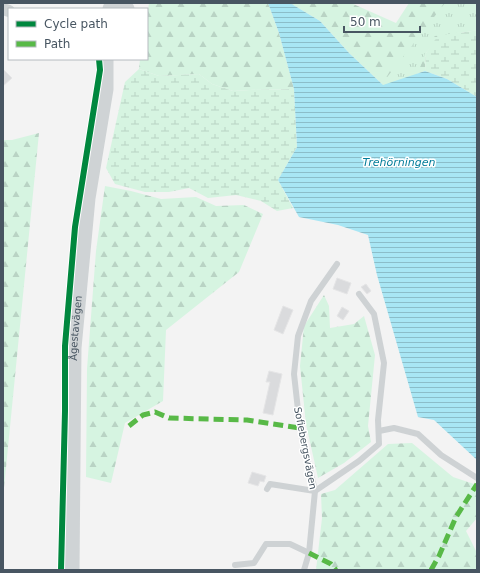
<svg xmlns="http://www.w3.org/2000/svg" width="480" height="573" font-family="'DejaVu Sans',sans-serif">
<defs>
<pattern id="forest-firs" width="22" height="20" patternUnits="userSpaceOnUse"><rect width="22" height="20" fill="#d6f4e1"/><path d="M5 1l3.5 6h-7zM16 11l3.5 6h-7z" fill="#b9d3c4"/></pattern>
<pattern id="wetland-marsh" width="20" height="14" patternUnits="userSpaceOnUse"><rect width="20" height="14" fill="#d6f4e1"/><path d="M1 5h8M5 5V1M11 12h8M15 12V8" fill="none" stroke="#b9d3c4"/></pattern>
<pattern id="park-tufts" width="24" height="20" patternUnits="userSpaceOnUse"><rect width="24" height="20" fill="#d6f4e1"/><path d="M3 7l-1-3M5 7V3M7 7l1-3M15 17l-1-3M17 17v-4M19 17l1-3" fill="none" stroke="#b9d3c4"/></pattern>
<pattern id="water-rules" width="6" height="5" patternUnits="userSpaceOnUse"><rect width="6" height="5" fill="#a8e6f4"/><path d="M0 2.5h6" fill="none" stroke="#8bbdc9"/></pattern>
</defs>
<rect width="100%" height="100%" fill="#f3f3f3"/>
<g fill="url(#forest-firs)">
<polygon points="149,3 268,3 279,33 294,89 250,90 233,91 212,84 199,74 159,76 139,69 140,59 147,59 147,18"/>
<polygon points="290,3 351,3 396,23 409,3 477,3 477,30 461,33 443,32 426,53 425,71 383,85 349,53 320,21"/>
<polygon points="39,133 3,498 3,140 12,140"/>
<polygon points="105,186 131,191 161,199 196,197 216,206 244,205 263,214 239,272 166,330 163,401 125,423 111,483 86,477 87,369 96,251"/>
<polygon points="324,295 329,306 330,328 354,324 364,316 375,355 368,426 371,442 344,463 318,478 306,424 300,366 304,326"/>
<polygon points="412,443 453,477 477,485 477,518 466,531 477,553 477,570 316,570 322,518 321,494 335,490 388,444"/>
</g>
<g fill="url(#wetland-marsh)">
<polygon points="477,30 477,97 447,79 425,71 426,53 434,41 443,32 461,33"/>
<polygon points="139,69 159,76 199,74 212,84 233,91 250,90 294,89 297,147 278,180 293,208 277,211 261,201 236,195 208,198 189,188 169,192 145,192 115,184 106,168 125,82"/>
</g>
<path fill="url(#park-tufts)" d="M445 3H477V30L435 36C425 44 426 55 421 65 419 71 415 77 412 83L381 85Z"/>
<polygon fill="url(#water-rules)" points="268,3 290,3 320,21 349,53 383,85 425,71 447,79 477,97 477,460 434,420 418,417 377,275 368,235 338,225 299,217 278,180 297,147 294,89 279,33"/>
<g fill="#dadbdd" stroke="#e5e5e6">
<polygon points="3,69 12,78 3,86"/>
<polygon points="337,278 351,283 347,294 333,289"/>
<polygon points="366,284 371,291 367,294 361,287"/>
<polygon points="283,306 293,310 283,334 274,330"/>
<polygon points="342,307 349,311 343,320 337,316"/>
<polygon points="269,371 282,374 273,415 263,413 270,382 266,382"/>
<polygon points="252,472 266,476 264,482 260,481 258,486 248,483"/>
</g>
<g fill="none" stroke-linecap="round" stroke-linejoin="round">
<g stroke="#ced2d4" stroke-width="6">
<polyline points="379,431 394,428 418,434 441,455 477,478"/>
<polyline points="267,489 270,484 315,491 359,461 379,444 378,420 384,363 374,314 359,294"/>
<polyline points="235,565 254,563 266,544 290,544 309,553"/>
<polyline points="304,570 309,553 315,491 300,428 294,374 298,336 311,301 337,264"/>
</g>
<polyline stroke="#ced2d4" stroke-width="12" points="3,9 9,11"/>
<g stroke="#cfd3d5" stroke-width="17">
<polyline points="111,9 117,6 126,9"/>
<path id="s1" d="M71 570 73 348 87 198 105 89V59"/>
</g>
<g stroke="#58b947" stroke-width="5" stroke-dasharray="10 5" stroke-linecap="butt">
<polyline points="129,426 143,415 155,412 169,418 247,420 300,428"/>
<polyline points="309,553 331,564 336,570"/>
<polyline points="431,570 439,556 456,517 477,484"/>
</g>
<g stroke="#fff" stroke-width="8">
<polyline id="cycleway" points="61,570 65,411 65,346 75,227 100,70 99,59"/>
</g>
<use href="#cycleway" stroke="#00873e" stroke-width="6"/>
</g>
<g text-anchor="middle" stroke-width="3" stroke-linejoin="round" paint-order="stroke">
<g font-size="10" fill="#485662" stroke="#fff">
<text dy="4" stroke="none"><textPath href="#s1" startOffset="242">Ågestavägen</textPath></text>
<text transform="translate(306 448) rotate(79)" y="4">Sofiebergsvägen</text>
</g>
<g font-size="11" font-style="italic" fill="#037d9a" stroke="#fff">
<text x="399" y="166">Trehörningen</text>
</g>
</g>
<rect width="480" height="573" fill="none" stroke="#485662" stroke-width="8"/>
<rect x="8" y="8" width="140" height="52" fill="#ffffff" stroke="#b6bbc0"/>
<rect x="16" y="21" width="20" height="6" fill="#00873e" stroke="#b6bbc0"/>
<text x="44" y="28" font-size="12" fill="#485662">Cycle path</text>
<rect x="16" y="41" width="20" height="6" fill="#58b947" stroke="#b6bbc0"/>
<text x="44" y="48" font-size="12" fill="#485662">Path</text>
<path d="M344 26v6h76v-6" fill="none" stroke="#485662" stroke-width="2"/>
<text x="350" y="26" font-size="12" fill="#485662" stroke="#ffffff" stroke-width="3" paint-order="stroke">50 m</text>
</svg>
